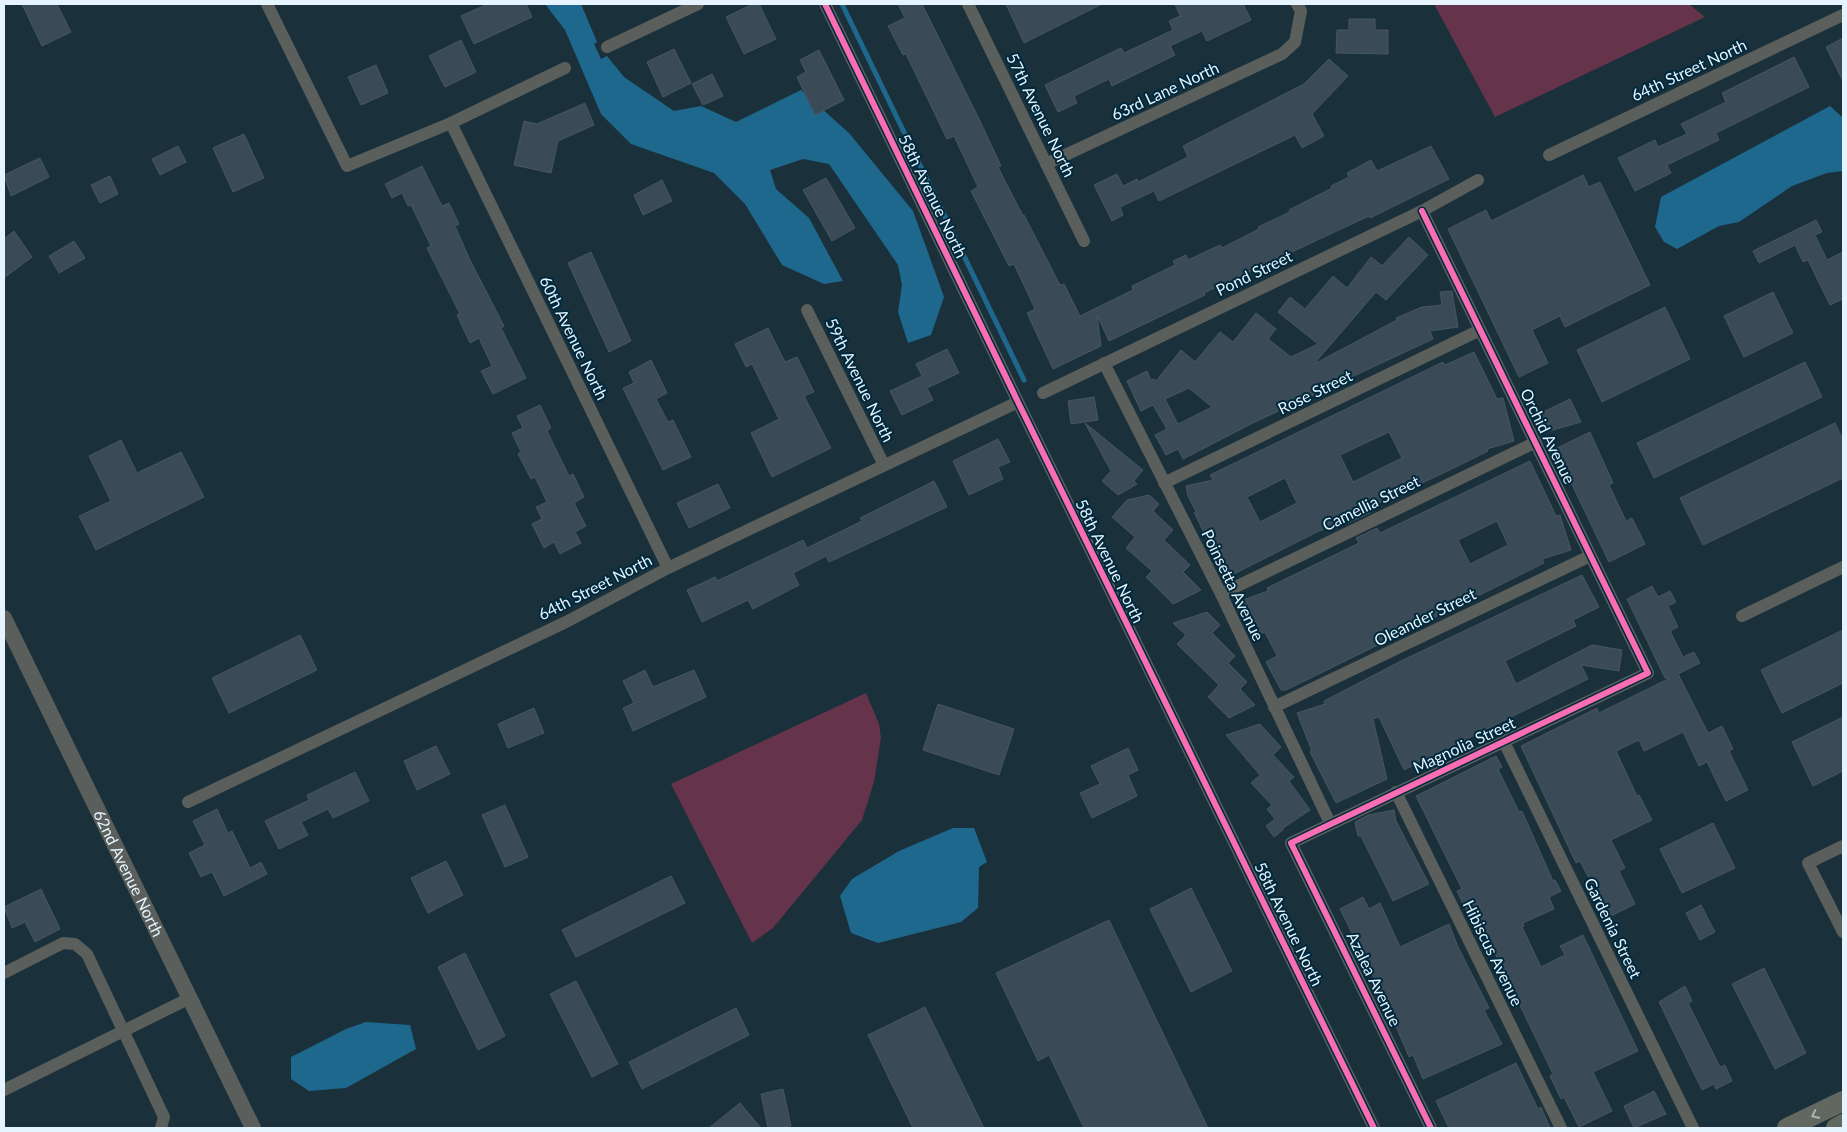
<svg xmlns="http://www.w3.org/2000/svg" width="1847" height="1132" font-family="Lato,sans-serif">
<rect width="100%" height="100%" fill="#1a303a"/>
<g fill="#65334a">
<polygon points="1434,4 1689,4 1705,17 1495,117"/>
<polygon points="866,693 879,724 881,738 874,782 862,820 773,928 752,943 671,784"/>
</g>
<g fill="#1e688e">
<polygon points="545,4 581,4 597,42 594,44 601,59 607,56 624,77 674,111 701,106 736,122 801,90 849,133 913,211 944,297 931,335 908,343 898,312 902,285 898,265 829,164 803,159 770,170 776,189 809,218 843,281 824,284 782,265 745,204 714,173 631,144 601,114 565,30"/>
<polygon points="1830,106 1843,118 1843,171 1827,173 1792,186 1739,222 1719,226 1677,249 1664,242 1655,227 1661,197"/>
<polygon points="953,828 974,828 987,862 979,867 978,908 961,922 878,943 851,933 840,896 852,879 899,851"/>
<polygon points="366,1022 410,1025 416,1049 346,1088 309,1091 291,1079 291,1057 346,1029"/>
</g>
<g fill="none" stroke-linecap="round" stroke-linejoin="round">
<polyline stroke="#1e688e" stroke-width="5" points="842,4 1024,380"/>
</g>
<g fill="#3a4a56" stroke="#475663" fill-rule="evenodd">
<polygon points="22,4 57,4 71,32 42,46"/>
<polygon points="488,4 526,4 532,17 474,44 461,16"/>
<polygon points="753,4 759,4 776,39 744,54 726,17"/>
<polygon points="898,4 922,4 981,123 1001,166 998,167 1023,216 1024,215 1060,285 1064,284 1080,316 1133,290 1132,286 1175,265 1173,261 1186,255 1188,260 1220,245 1222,248 1259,229 1258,227 1290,212 1289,210 1332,188 1331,186 1349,177 1347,173 1371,160 1377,171 1431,146 1449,179 1370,218 1369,216 1204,293 1205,295 1109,341 1097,315 1101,346 1053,369 1027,313 1035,309 1014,264 1009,266 971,191 978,187 954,136 947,139 906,54 903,55 888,26 905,18"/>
<polygon points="1006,4 1102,4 1024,43"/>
<polygon points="1175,4 1243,4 1251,20 1207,41 1202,31 1170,46 1175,55 1112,86 1109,79 1074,96 1077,103 1058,112 1045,85 1121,48 1124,53 1173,30 1169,21 1180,16"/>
<polygon points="1349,19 1375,19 1375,30 1388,30 1388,54 1336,53 1337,30 1349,30"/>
<polygon points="1843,38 1843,81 1826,47"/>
<polygon points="461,40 476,72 445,87 429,56"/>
<polygon points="674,49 691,83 663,97 647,62"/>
<polygon points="819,50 844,100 815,115 797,77 806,72 800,60"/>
<polygon points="1794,57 1809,87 1716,133 1719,140 1667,165 1671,173 1635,191 1618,158 1655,140 1658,147 1687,134 1681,124 1726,102 1722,93"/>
<polygon points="1329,59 1348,76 1312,114 1324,136 1302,148 1295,135 1159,201 1154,191 1120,207 1123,215 1112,221 1094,185 1117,174 1123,186 1137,179 1138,182 1188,157 1183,146 1304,84"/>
<polygon points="376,65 388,93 361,105 348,77"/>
<polygon points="712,74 723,96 703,105 692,84"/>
<polygon points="585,103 594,125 558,141 551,173 514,165 524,121 537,124"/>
<polygon points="244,134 264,178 233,192 213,148"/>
<polygon points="178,146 186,162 160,175 152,159"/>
<polygon points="40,158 49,177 11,196 4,175"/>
<polygon points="422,166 442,206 449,203 459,224 455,226 470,260 504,326 501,328 526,378 493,394 481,371 492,366 479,338 470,343 457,315 460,314 427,248 431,246 411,205 408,206 402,193 392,198 385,184"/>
<polygon points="1583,175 1589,187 1600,182 1650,285 1565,327 1560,316 1532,330 1548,363 1519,377 1448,229 1486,210 1491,221"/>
<polygon points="110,176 118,194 100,203 91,185"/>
<polygon points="826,178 855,228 832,241 803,190"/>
<polygon points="662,180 672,201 643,215 634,195"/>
<polygon points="1816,220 1822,232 1815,235 1827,260 1843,252 1843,299 1830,305 1808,260 1803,262 1795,245 1759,263 1753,251"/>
<polygon points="14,231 32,257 4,278 4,239"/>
<path d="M1409 237 1428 255 1386 300 1376 292 1314 364 1397 320 1396 318 1422 307 1442 305 1440 292 1452 291 1458 327 1430 331 1433 339 1253 423 1183 459 1178 449 1166 455 1155 435 1167 429 1153 405 1141 411 1127 381 1147 371 1151 380 1154 379 1156 381 1181 350 1195 362 1220 332 1233 342 1256 313 1276 329 1268 339 1291 357 1318 344 1278 312 1290 297 1305 309 1333 276 1347 288 1371 257 1382 266ZM1189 388 1212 407 1178 424 1165 399Z"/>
<polygon points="74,241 85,258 59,273 49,256"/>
<polygon points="591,252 631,341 609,352 568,263"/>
<polygon points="1773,292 1793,333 1744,357 1724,316"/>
<polygon points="1665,307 1690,359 1602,402 1577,350"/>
<polygon points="768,328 785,362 797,357 814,392 804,396 831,448 772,477 751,433 779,419 752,364 746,367 735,344"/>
<polygon points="947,349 959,373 927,388 933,400 902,415 890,391 922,376 916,364"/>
<path d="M1474 352 1497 399 1503 398 1514 441 1487 449 1488 451 1458 466 1369 508 1370 513 1348 523 1346 519 1315 533 1226 578 1194 512 1198 516 1188 496 1186 486 1213 480 1210 475 1443 362 1445 365ZM1389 432 1402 458 1353 482 1340 455ZM1285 478 1297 503 1260 522 1247 497Z"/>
<polygon points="651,360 667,393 656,399 668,422 673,420 691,457 663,470 623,388 634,383 629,372"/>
<polygon points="1805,362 1822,397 1654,478 1637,443"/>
<polygon points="1094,397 1098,420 1071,424 1068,401"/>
<polygon points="1570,399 1581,422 1546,432 1537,415"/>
<polygon points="540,405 551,428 547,431 569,476 573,474 584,497 574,503 586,526 575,532 581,543 560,554 554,542 544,548 532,524 542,519 536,507 547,502 535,477 531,479 518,454 521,452 512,433 523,428 517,416"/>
<polygon points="1085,423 1143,470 1134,481 1137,484 1118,495 1102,481 1111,471"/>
<polygon points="1835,423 1843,440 1843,478 1703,545 1680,498"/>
<polygon points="1590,432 1613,483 1609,485 1626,521 1632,518 1645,544 1609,562 1555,449"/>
<polygon points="998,439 1010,462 998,467 1003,479 969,495 953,461"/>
<polygon points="121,440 137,473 181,452 204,497 96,550 79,516 111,501 89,456"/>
<path d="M1530 461 1556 516 1560 515 1571 550 1542 559 1544 563 1484 593 1286 690H1281L1266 662 1277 656 1265 632 1253 636 1243 600 1268 591 1267 588 1359 543 1356 538 1377 528 1380 533ZM1497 521 1508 545 1470 564 1458 540Z"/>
<polygon points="934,481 947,507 829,562 826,556 793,573 799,585 753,609 748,600 702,622 687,590 715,577 717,581 803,540 807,548 862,521 860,518"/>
<polygon points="718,484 730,508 689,528 677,503"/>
<polygon points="1149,495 1159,504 1153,511 1173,530 1164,540 1190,565 1183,572 1201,590 1173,604 1146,577 1152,571 1126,548 1135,537 1112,517 1127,500"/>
<polygon points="1582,575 1599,607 1573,620 1576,626 1505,661 1516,684 1592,645 1622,650 1619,671 1581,665 1588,679 1404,770 1379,717 1373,719 1387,779 1336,803 1310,752 1312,751 1297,713 1325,704 1324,701 1403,660"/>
<polygon points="1652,586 1658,597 1670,591 1676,602 1668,606 1678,627 1670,631 1683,657 1694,652 1700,663 1678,674 1708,733 1722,726 1733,749 1729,751 1748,790 1726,801 1707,762 1699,766 1683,732 1644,751 1639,740 1616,751 1637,796 1639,795 1652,820 1611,840 1625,868 1619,871 1635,904 1611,916 1595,883 1592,884 1580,861 1576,863 1521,746 1597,708 1599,713 1670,678 1665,678 1627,599"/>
<polygon points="1207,612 1220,625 1212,633 1235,656 1228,663 1247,682 1240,689 1255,705 1229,718 1208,697 1219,685 1177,644 1186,635 1173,623"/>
<polygon points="1843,630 1843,683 1782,713 1761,670"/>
<polygon points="300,635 317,670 229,713 212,678"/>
<polygon points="645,670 653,687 694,670 706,697 633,731 623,708 634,703 623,681"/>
<polygon points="938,704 1014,729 999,775 923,750"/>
<polygon points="534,708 544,733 508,748 498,724"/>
<polygon points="1843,717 1843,771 1813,786 1792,742"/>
<polygon points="1260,724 1281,747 1273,755 1294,777 1289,781 1310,810 1283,828 1283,830 1274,837 1266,826 1275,819 1267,809 1272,805 1251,783 1260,775 1226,735"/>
<polygon points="436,746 450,774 417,790 404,761"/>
<polygon points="1128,748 1138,770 1128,775 1137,796 1092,818 1080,793 1100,784 1091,766"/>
<polygon points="1496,756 1502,767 1498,769 1519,812 1522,811 1553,881 1555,880 1561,891 1549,897 1554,909 1523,923 1524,926 1522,927 1541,967 1565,955 1560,946 1583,935 1638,1051 1593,1072 1612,1111 1579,1127 1564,1097 1561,1099 1550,1076 1553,1074 1490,943 1474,911 1468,914 1457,891 1462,889 1416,796"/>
<polygon points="355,772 369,801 333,818 328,809 301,822 308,835 279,849 265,821 309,800 307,795"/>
<polygon points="505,805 528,857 505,867 482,815"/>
<polygon points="217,809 228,833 232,831 250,868 261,862 267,874 224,896 212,872 201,877 189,853 205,845 193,821"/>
<polygon points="1394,810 1396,821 1429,884 1393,901 1361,836 1358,836 1355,822 1368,815"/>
<polygon points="1713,823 1735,868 1682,893 1660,849"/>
<polygon points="446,861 463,895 428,913 411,878"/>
<polygon points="671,876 685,903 576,957 562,930"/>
<polygon points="1191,888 1232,971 1191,992 1150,909"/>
<polygon points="41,889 60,929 35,942 25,922 12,928 4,907"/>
<polygon points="1363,897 1369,909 1380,903 1400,947 1449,924 1458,947 1489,1008 1484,1010 1502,1044 1423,1079 1413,1055 1409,1057 1383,996 1340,909"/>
<polygon points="1701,905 1715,932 1700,940 1686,913"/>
<polygon points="1109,920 1208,1128 1084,1128 1049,1055 1038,1061 996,973"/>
<polygon points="465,953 505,1036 478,1050 438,967"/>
<polygon points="1764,968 1806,1053 1775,1069 1732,984"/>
<polygon points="576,981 618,1064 592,1077 550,994"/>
<polygon points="1685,986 1692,1001 1688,1003 1720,1067 1725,1065 1732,1081 1716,1089 1714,1084 1702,1090 1659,1002"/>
<polygon points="925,1007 984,1128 913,1128 868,1035"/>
<polygon points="736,1008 749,1035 642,1089 629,1062"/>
<polygon points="1516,1063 1538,1109 1541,1107 1550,1128 1449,1128 1436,1101"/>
<polygon points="783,1089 791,1126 768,1128 761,1094"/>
<polygon points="1654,1091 1666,1114 1634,1128 1624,1106"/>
<polygon points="740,1103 761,1128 709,1128"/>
</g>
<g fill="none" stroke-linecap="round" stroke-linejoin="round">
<g stroke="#5a5f5c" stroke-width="12">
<polyline points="267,4 347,166 451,123 565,68"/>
<polyline points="825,4 1018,402 1374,1128"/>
<polyline points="968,4 1084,241"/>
<polyline points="607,47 698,4"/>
<polyline points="451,123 668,568"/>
<polyline points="1549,155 1843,15"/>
<polyline points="1046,164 1282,54 1295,42 1301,11 1297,4"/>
<polyline points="1422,211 1648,673 1291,843 1431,1128"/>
<polyline points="807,310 884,465"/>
<polyline points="1104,363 1221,594 1330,823"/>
<polyline points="1043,393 1422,211 1478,180"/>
<polyline points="1164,483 1480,330"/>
<polyline points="1221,594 1536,442"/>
<polyline points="1742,616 1843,567"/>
<polyline points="1274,707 1590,556"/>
<polyline points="1504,742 1693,1128"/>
<polyline points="1396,792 1561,1128"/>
<polyline points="188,802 566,622 668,568 1018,402"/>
<polyline points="1843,846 1808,863 1843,932"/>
<polyline points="4,973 63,943 75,944 87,954 164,1117 161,1128"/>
<polyline points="4,1090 190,998"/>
</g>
<path stroke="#5a5f5c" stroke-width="16" id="s1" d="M4 618 253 1128"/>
<g stroke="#62675f" stroke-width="20">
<polyline points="1787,1128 1843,1101"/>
<polyline points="1836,1128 1843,1124"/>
</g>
<g stroke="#01293d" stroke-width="9">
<g id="cycleway">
<polyline points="825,4 1018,402 1374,1128"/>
<polyline points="1422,211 1648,673 1291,843 1431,1128"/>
</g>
</g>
<use href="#cycleway" stroke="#f96db3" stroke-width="6"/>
</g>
<defs><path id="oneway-chevron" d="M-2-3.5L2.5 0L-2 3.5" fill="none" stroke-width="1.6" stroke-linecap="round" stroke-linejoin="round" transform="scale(1.25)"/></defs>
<use stroke="#aab5b6" href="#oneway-chevron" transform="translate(1815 1115) rotate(154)"/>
<g text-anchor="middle" stroke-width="4" stroke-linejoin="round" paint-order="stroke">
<g font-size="16" fill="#e5f4fe" stroke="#01293d">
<text transform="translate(1689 70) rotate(-25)" y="6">64th Street North</text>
<text transform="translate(1165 91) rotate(-25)" y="6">63rd Lane North</text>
<text transform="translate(1041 115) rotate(64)" y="6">57th Avenue North</text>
<text transform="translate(933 196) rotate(64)" y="6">58th Avenue North</text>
<text transform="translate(1254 273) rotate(-26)" y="6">Pond Street</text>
<text transform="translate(574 338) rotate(64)" y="6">60th Avenue North</text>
<text transform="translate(860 380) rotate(64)" y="6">59th Avenue North</text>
<text transform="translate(1315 392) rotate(-26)" y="6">Rose Street</text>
<text transform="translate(1548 436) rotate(64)" y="6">Orchid Avenue</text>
<text transform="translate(1371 503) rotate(-26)" y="6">Camellia Street</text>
<text transform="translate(1110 561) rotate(64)" y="6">58th Avenue North</text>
<text transform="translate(1233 585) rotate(64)" y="6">Poinsetta Avenue</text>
<text transform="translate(595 587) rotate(-27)" y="6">64th Street North</text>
<text transform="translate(1425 617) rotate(-26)" y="6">Oleander Street</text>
<text transform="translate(1464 745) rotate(-25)" y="6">Magnolia Street</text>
<text dy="6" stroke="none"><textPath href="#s1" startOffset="284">62nd Avenue North</textPath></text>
<text transform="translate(1289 924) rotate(64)" y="6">58th Avenue North</text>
<text transform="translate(1613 928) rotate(64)" y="6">Gardenia Street</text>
<text transform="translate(1493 953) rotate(64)" y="6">Hibiscus Avenue</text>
<text transform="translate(1374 979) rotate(64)" y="6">Azalea Avenue</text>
</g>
</g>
<rect width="1847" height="1132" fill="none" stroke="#e5f4fe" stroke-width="10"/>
</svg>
